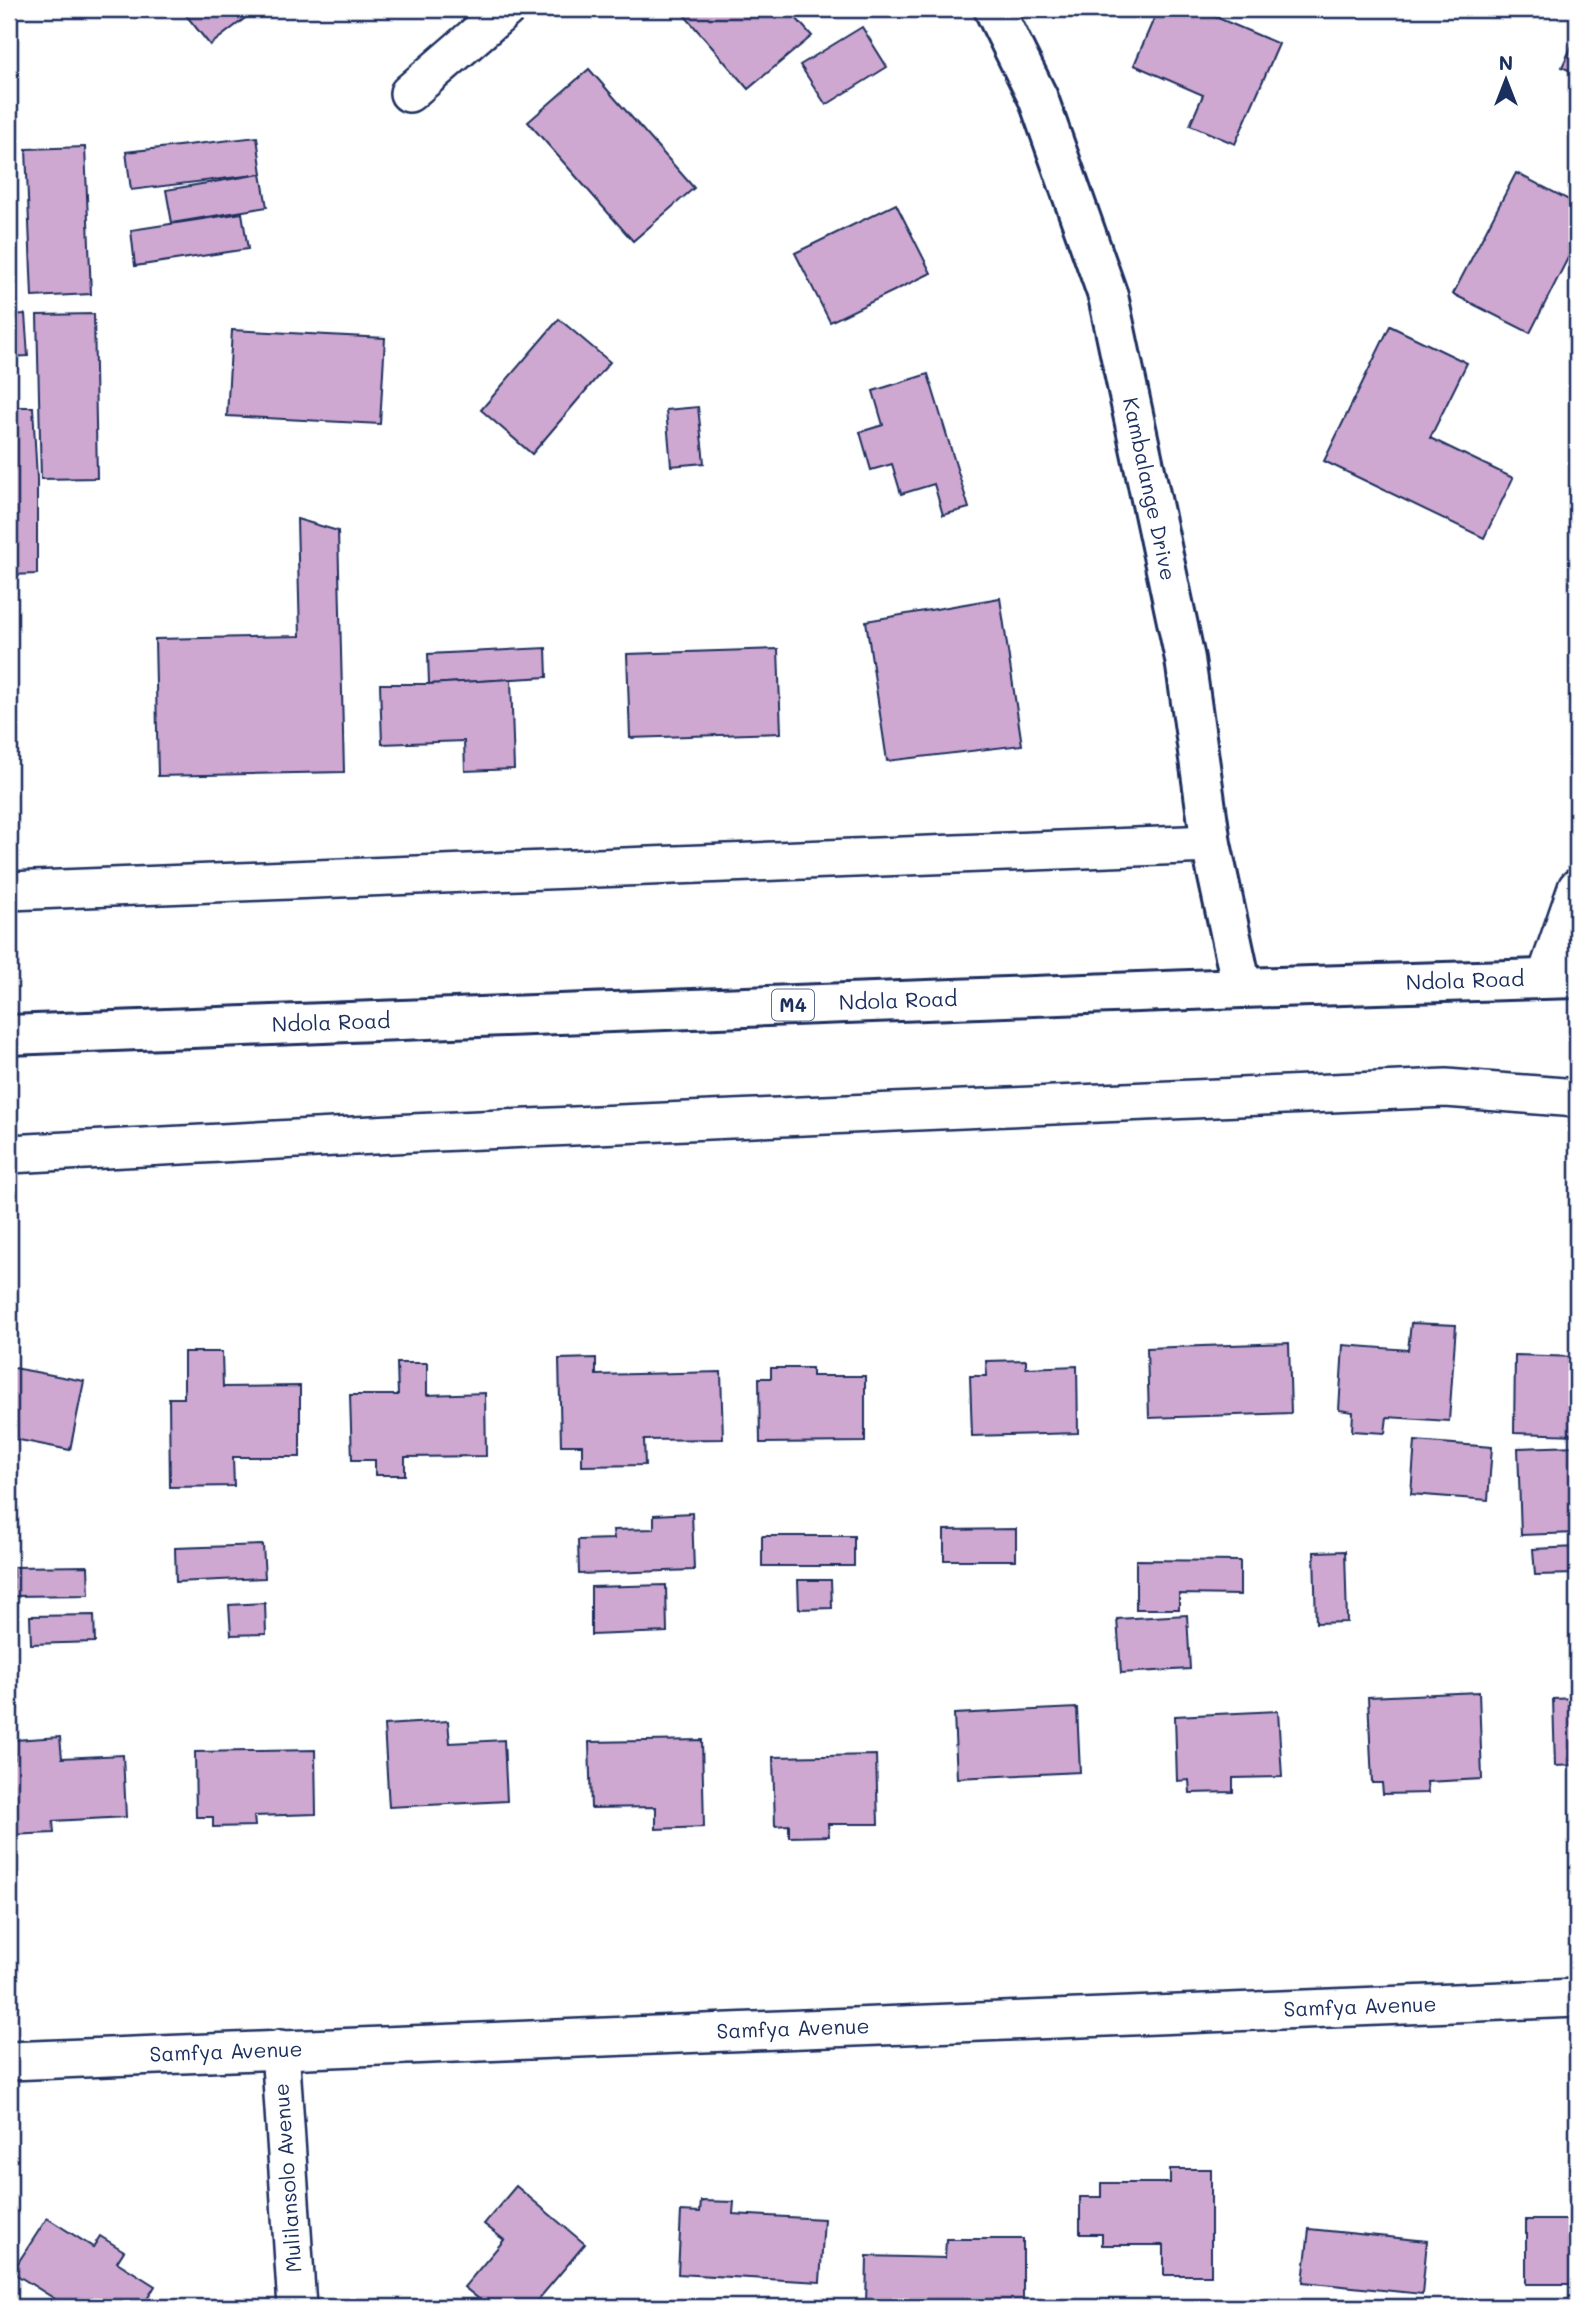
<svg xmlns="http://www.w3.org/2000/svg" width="1586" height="2316" font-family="Mali,sans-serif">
<rect width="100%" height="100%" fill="#fff"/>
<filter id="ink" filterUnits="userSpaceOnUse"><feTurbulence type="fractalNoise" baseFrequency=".0143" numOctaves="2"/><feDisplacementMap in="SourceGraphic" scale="14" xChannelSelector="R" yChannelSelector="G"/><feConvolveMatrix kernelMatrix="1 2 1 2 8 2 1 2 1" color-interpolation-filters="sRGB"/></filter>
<g filter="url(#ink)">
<g fill="#cea8d0" stroke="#1b2f5e" stroke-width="2">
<polygon points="181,9 257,9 210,45"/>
<polygon points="679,9 788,9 812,36 748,89"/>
<polygon points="1158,9 1197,9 1279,44 1235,144 1190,125 1203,95 1134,65"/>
<polygon points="862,27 887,67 826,105 800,65"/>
<polygon points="1577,35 1577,74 1562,67"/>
<polygon points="589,69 694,188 633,241 528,122"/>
<polygon points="257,137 262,174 131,190 126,152"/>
<polygon points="85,147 91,294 32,297 26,149"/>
<polygon points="1516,173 1577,204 1577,240 1530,333 1453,294"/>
<polygon points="261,174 267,207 172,223 166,190"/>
<polygon points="896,204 931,273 830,322 795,253"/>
<polygon points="242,213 248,249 135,266 131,230"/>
<polygon points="25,314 28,356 9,357 9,315"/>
<polygon points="94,314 97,478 41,479 37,315"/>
<polygon points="559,319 610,362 532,454 481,410"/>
<polygon points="1390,326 1467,363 1430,438 1513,478 1484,538 1324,461"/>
<polygon points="232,330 385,338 380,424 227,416"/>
<polygon points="928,374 969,508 943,515 934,484 901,494 892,464 871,470 860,432 883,425 873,391"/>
<polygon points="9,407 33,407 37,479 37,574 9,575"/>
<polygon points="698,407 704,463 671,466 666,410"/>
<polygon points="297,519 338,531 344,772 158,776 155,639 300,636"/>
<polygon points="1000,598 1022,745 887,761 866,621"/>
<polygon points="546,648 547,677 429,684 428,654"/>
<polygon points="778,649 781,733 630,738 627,654"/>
<polygon points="511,679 514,769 465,771 464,741 382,744 380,684 429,684"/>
<polygon points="1411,1323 1456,1325 1449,1421 1387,1417 1385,1433 1352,1431 1353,1412 1339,1410 1343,1345 1408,1350"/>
<polygon points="1289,1343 1291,1413 1149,1418 1147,1348"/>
<polygon points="184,1352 222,1352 223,1387 300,1386 300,1457 233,1457 234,1486 170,1487 169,1398 184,1398"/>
<polygon points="1515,1355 1577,1357 1577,1435 1514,1433"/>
<polygon points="596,1358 596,1375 721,1372 723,1439 644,1440 645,1465 582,1466 582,1445 561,1445 559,1359"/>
<polygon points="1026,1360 1026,1368 1077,1366 1078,1433 972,1436 970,1376 987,1376 986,1361"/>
<polygon points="397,1363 427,1363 427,1395 485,1393 486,1456 405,1457 405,1475 375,1475 375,1460 352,1460 350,1395 398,1395"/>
<polygon points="9,1367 84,1381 70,1450 9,1438"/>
<polygon points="771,1368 812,1368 812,1376 865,1376 865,1442 760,1443 759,1378 771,1378"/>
<polygon points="1415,1441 1492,1447 1488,1500 1411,1494"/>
<polygon points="1577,1446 1577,1533 1521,1535 1518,1448"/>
<polygon points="692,1513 694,1570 579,1574 578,1540 614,1539 613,1530 654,1529 654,1515"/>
<polygon points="1016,1529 1016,1560 944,1560 944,1530"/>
<rect x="762" y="1536" width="92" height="30"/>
<polygon points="263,1545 265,1578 176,1582 175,1548"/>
<polygon points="1577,1547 1577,1574 1535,1575 1533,1549"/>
<polygon points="1345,1551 1347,1622 1316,1623 1314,1552"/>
<polygon points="1136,1560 1240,1561 1240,1595 1179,1594 1179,1609 1136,1609"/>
<polygon points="88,1566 89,1595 14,1596 13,1567"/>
<polygon points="798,1580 831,1580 832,1608 799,1609"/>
<polygon points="666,1585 667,1632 591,1635 591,1587"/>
<polygon points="265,1603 266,1634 231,1635 229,1605"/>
<polygon points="94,1615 95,1642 31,1644 30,1616"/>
<polygon points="1187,1615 1190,1669 1121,1673 1117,1619"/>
<polygon points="1479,1692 1482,1779 1427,1782 1428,1793 1383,1794 1382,1783 1372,1783 1368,1697"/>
<polygon points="1577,1698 1577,1765 1555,1766 1553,1699"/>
<polygon points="1077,1708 1080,1772 957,1778 954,1714"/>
<polygon points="1278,1711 1282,1777 1233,1778 1233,1792 1190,1793 1189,1780 1177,1781 1175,1716"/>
<polygon points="448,1721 450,1743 504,1740 507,1801 389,1807 384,1725"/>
<polygon points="60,1737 62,1758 123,1755 126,1817 53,1821 54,1833 9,1835 9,1759 15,1759 14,1740"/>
<polygon points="702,1740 704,1827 656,1829 656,1807 591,1808 589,1742"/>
<polygon points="315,1750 316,1814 254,1816 255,1826 213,1827 213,1817 196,1817 195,1752"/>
<polygon points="876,1755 878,1824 828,1824 829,1836 789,1837 789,1825 775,1826 773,1757"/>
<polygon points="1170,2169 1211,2169 1211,2275 1164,2275 1164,2245 1102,2245 1102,2234 1080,2234 1080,2197 1101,2197 1101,2183 1170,2183"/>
<polygon points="516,2186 585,2244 532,2307 489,2307 464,2287 504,2240 484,2224"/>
<polygon points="701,2201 734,2202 733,2214 824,2219 820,2282 678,2274 681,2211 700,2212"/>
<polygon points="47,2218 93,2247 100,2236 124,2251 117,2262 155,2286 146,2301 155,2307 61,2307 63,2304 12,2272"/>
<rect x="1526" y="2220" width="51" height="64"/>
<polygon points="1309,2229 1427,2241 1422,2294 1303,2282"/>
<polygon points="946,2239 1023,2239 1023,2307 866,2307 867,2256 945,2258"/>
</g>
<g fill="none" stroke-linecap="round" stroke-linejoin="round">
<g stroke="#1b2f5e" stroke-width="42">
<g id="street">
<polyline points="409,93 506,9"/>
<polyline points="9,891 1211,844"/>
<polyline points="1546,978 1577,888"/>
<polyline points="9,1154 412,1133 1446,1088 1577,1098"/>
<polyline points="280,2049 297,2307"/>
<polyline points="9,2061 1577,1998"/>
</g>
</g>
<g stroke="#1b2f5e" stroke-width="44">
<polyline id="secondary" points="994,9 1038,98 1108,296 1185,659 1211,844 1242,988"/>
</g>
<g stroke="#1b2f5e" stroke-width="44">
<polyline id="primary" points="9,1035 1242,988 1577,978"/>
</g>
<use href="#street" stroke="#fff" stroke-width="37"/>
<use href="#secondary" stroke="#fff" stroke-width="38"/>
<use href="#primary" stroke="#fff" stroke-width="38"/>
</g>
</g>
<g text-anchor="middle" stroke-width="6" stroke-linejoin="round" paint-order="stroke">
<rect fill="#fff" stroke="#5f6d8e" stroke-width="2" x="772" y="989.5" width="42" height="31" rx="5"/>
<g font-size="19" font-weight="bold" fill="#1b2f5e">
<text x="793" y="1012">M4</text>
</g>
<g font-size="21" fill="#1b2f5e" stroke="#fff">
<text transform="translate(1149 489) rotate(78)" y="7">Kambalange Drive</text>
<text transform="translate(1465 981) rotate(-2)" y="7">Ndola Road</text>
<text transform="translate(898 1001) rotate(-2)" y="7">Ndola Road</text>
<text transform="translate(331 1023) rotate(-2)" y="7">Ndola Road</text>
<text transform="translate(1360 2007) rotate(-2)" y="7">Samfya Avenue</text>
<text transform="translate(793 2029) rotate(-2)" y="7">Samfya Avenue</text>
<text transform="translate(226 2052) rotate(-2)" y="7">Samfya Avenue</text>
<text transform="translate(288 2178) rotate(-94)" y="7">Mulilansolo Avenue</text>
</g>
</g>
<rect width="1586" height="2316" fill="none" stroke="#fff" stroke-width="35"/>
<rect x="18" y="18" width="1551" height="2281" fill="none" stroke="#1b2f5e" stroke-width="2.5" filter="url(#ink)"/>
<g transform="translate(1506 80)" stroke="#ffffff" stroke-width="5" paint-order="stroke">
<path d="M0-5L12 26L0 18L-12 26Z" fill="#1b2f5e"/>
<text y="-10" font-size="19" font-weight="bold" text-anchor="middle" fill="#1b2f5e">N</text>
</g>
</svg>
